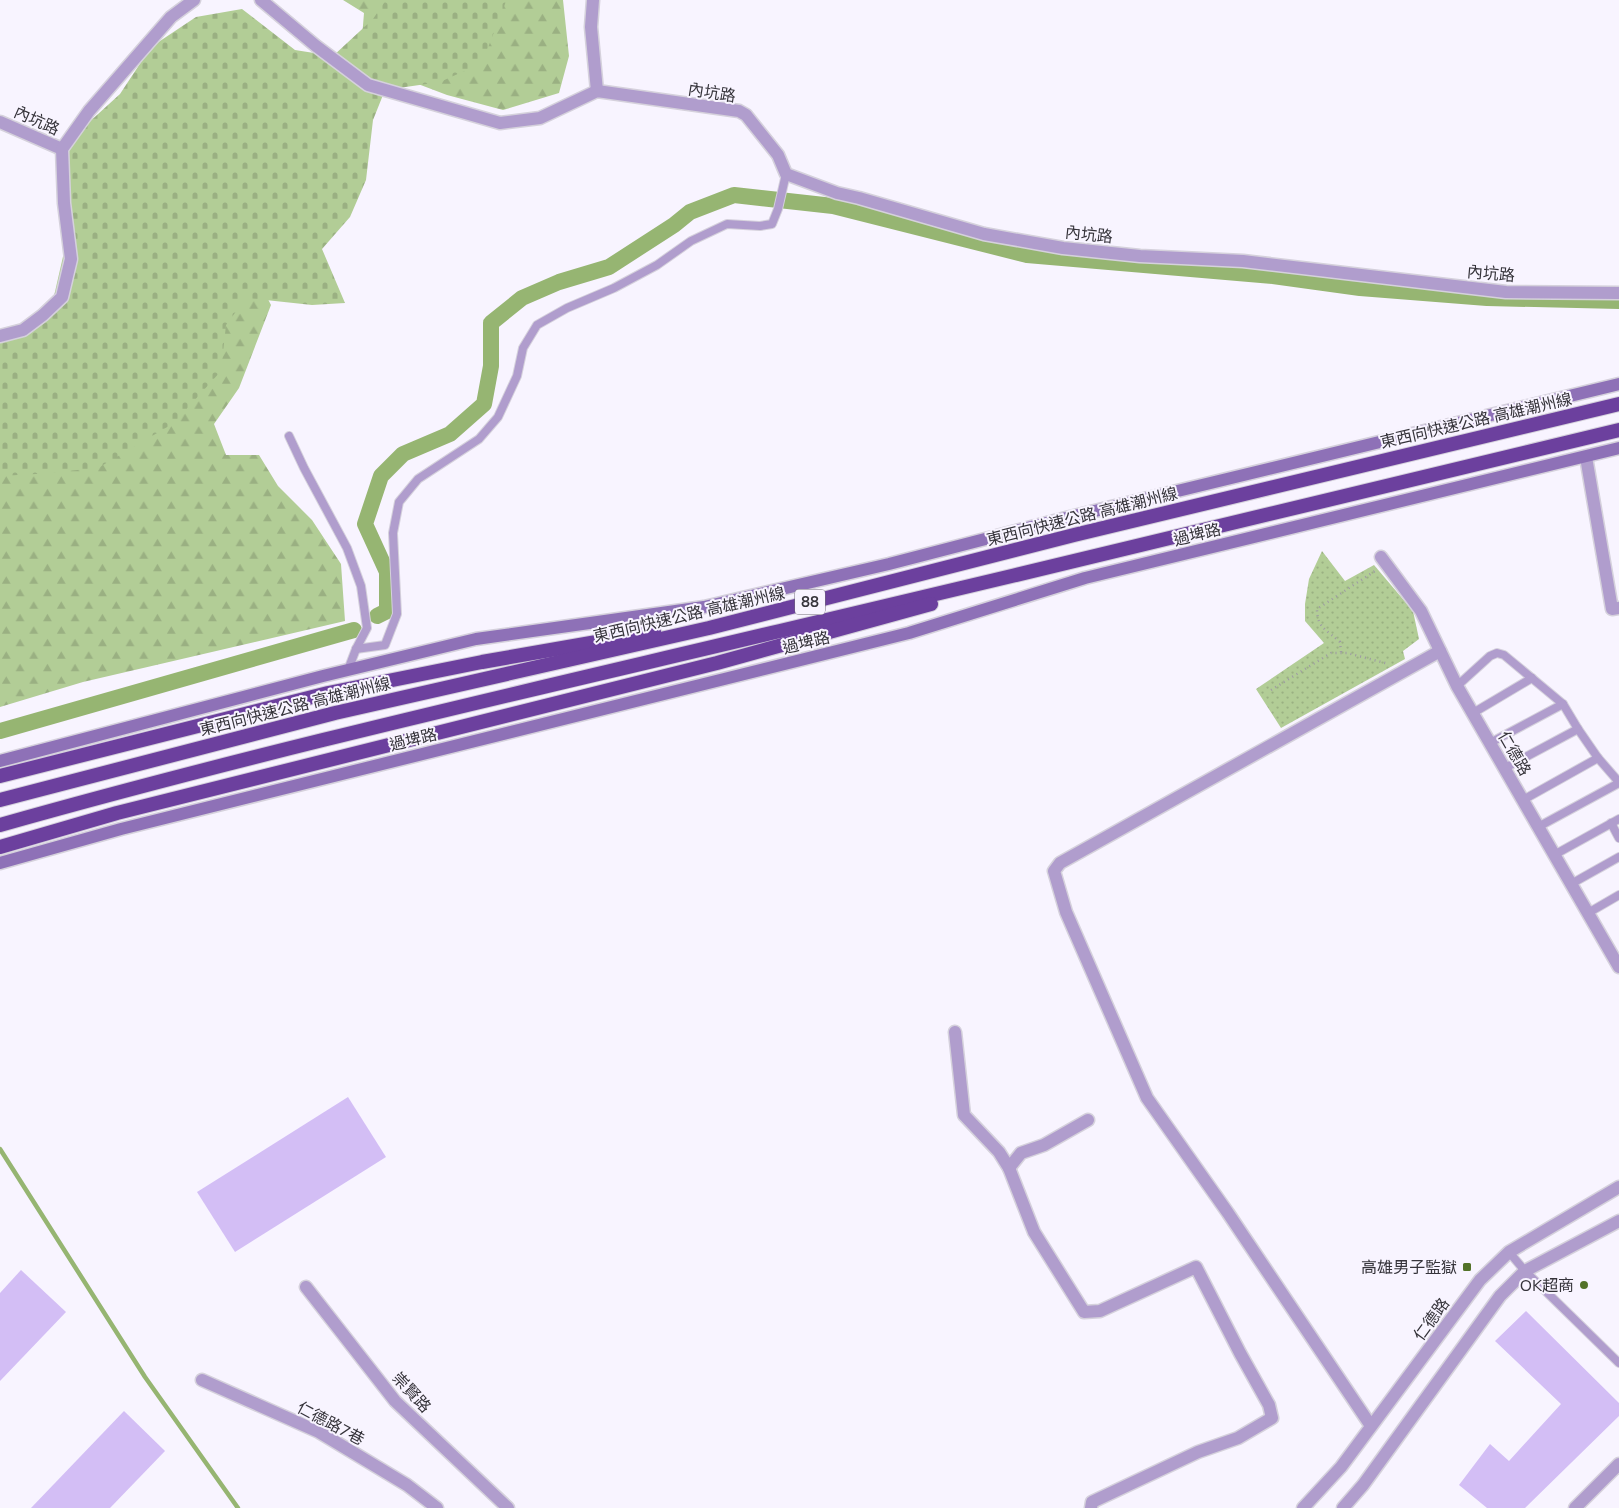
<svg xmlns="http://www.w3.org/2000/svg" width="1619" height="1508" font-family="'Nunito Sans','Noto Sans TC',sans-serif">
<defs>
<pattern id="forest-firs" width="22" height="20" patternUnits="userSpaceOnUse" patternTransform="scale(1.25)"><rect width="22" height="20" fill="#b2cd96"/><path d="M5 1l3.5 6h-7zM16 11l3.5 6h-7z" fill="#9ab082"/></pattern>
<pattern id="cemetery-stones" width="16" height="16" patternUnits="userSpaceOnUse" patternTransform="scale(1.25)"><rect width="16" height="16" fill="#b2cd96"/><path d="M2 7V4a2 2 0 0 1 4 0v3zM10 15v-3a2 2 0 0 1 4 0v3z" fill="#9ab082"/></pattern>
<pattern id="park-dots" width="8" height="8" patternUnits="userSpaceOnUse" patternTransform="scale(1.25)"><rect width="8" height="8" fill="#b2cd96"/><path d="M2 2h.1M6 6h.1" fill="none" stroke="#9ab082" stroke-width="1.8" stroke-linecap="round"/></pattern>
</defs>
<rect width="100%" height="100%" fill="#f8f4ff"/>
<g fill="url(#forest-firs)">
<polygon points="343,0 563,0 569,56 559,93 503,110 447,95 360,62 364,13"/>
<polygon points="254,272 271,305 239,388 214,424 226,455 259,455 278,486 312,520 341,564 345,621 83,682 0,707 0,344"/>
</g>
<polygon fill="url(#cemetery-stones)" points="386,0 506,0 505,4 482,63 440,82 385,90 373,120 366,180 350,217 322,249 345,303 312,305 246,298 226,325 221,371 174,423 98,468 36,474 0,476 0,343 25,331 54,296 67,239 63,146 120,94 151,47 196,17 242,9 295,50 333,56 373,19"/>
<polygon fill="url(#park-dots)" points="1322,551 1345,581 1374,565 1413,611 1419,639 1403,651 1405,659 1281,728 1256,689 1324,643 1305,621 1305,604 1309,579"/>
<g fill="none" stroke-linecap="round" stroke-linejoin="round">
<polyline stroke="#96b572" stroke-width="4.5" points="0,1149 145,1377 238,1508"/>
<g stroke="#96b572" stroke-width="16">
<polyline points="377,616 387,611 387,572 365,524 381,476 403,454 450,434 484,404 491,366 491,323 522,298 559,282 609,267 674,225 690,212 734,195 833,206 1027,255 1273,276 1360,288 1487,298 1619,301"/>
<polyline points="0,731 354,630"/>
</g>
</g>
<g fill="#d3bef5">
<polygon points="348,1097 386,1157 235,1252 197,1192"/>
<polygon points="21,1270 66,1312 0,1381 0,1293"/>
<polygon points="1526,1311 1619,1403 1619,1416 1525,1508 1487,1508 1459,1485 1490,1444 1509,1461 1561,1404 1495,1341"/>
<polygon points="124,1411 165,1451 110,1508 31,1508"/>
</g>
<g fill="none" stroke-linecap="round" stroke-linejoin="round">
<g stroke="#d5d1dc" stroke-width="10">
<g id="service">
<polyline points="289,436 304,468 347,548 361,586 367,628 356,649 348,670"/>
<polyline points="356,649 385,645 397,614 393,533 399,502 418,479 479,439 498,417 517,376 523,348 537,325 567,308 614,288 657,265 691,241 727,224 760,226 772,224 778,209 786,174"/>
<polyline points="1457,686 1490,656 1497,653 1504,655 1563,704 1578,729 1598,758 1619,782"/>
<polyline points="1473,713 1532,678"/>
<polyline points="1490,743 1563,704"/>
<polyline points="1505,768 1578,729"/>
<polyline points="1523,800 1598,758"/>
<polyline points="1611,823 1619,838"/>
<polyline points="1538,827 1619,783"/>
<polyline points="1554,855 1619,819"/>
<polyline points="1571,884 1619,857"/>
<polyline points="1588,913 1619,895"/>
<polyline points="1509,1252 1525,1271 1619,1363"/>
</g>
</g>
<g stroke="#d5d1dc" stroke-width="15">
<g id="minor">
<polyline points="261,0 316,46 368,85 500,123 540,118 597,91 739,111 746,115 778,155 786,174 837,193 859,198 984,234 1063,248 1140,256 1243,261 1506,292 1619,293"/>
<polyline points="593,0 591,27 597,91"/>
<polyline points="0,122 62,149"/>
<polyline points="0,336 23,330 43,315 62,297 71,259 64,203 62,149 89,111 171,17 194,0"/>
<polyline points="1586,457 1612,609 1619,608"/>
<polyline points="1381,557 1421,611 1457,686 1619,967"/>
<polyline points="955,1032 964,1115 999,1152 1009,1168 1034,1232 1084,1312 1100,1311 1196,1267 1240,1353 1269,1405 1272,1418 1238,1438 1198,1452 1092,1502 1091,1508"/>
<polyline points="1009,1168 1021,1153 1044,1145 1088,1120"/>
<polyline points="306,1287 395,1401 508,1508"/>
<polyline points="202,1380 319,1432 407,1485 437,1508"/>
<polyline points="1371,1426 1228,1213 1147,1098 1066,912 1054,871 1060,863 1440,651"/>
<polyline points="1575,1508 1619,1464"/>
</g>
</g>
<g stroke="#d5d1dc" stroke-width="15">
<g id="tertiary">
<polyline points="1303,1508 1341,1467 1480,1280 1509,1252 1619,1187"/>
<polyline points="1343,1508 1363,1485 1500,1296 1525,1271 1619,1221"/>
</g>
</g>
<g stroke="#d5d1dc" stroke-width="15">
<g id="secondary">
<polyline points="0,761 323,676 476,639 704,607 889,564 1070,517 1619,384"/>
<polyline points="0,863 121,829 909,633 1085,578 1619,448"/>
</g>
</g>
<g stroke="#d5d1dc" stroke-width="16">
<g id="trunk">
<polyline points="0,776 328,693 482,662 654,632"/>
<polyline points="0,800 335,713 709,628 1074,535 1619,404"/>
<path d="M0 825C258 752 519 693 780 631 1060 565 1340 497 1619 430"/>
<polyline points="0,847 117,813 717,663 931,604"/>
</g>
</g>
<g stroke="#9d9aa3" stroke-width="2.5" stroke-dasharray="1 4" stroke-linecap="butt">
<path d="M1341 652 1340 642C1327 630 1317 628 1317 609L1375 571"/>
<polyline points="1271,690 1331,653 1347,653 1389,664"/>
</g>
<use href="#service" stroke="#b09dcd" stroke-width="8"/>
<use href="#minor" stroke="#b09dcd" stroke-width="12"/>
<use href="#tertiary" stroke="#b09dcd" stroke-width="12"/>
<use href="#secondary" stroke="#8e71b7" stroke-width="12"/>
<use href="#trunk" stroke="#6c409e" stroke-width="14"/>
</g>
<g fill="#537229" stroke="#f8f4ff" stroke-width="2">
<rect x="1462" y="1262" width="10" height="10" rx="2.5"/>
<circle cx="1584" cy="1285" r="5"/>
</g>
<g text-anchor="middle" stroke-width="4" stroke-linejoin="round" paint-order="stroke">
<rect fill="#f8f4ff" stroke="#706d75" stroke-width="1" x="795" y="589.5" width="30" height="25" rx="4"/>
<g font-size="15" font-weight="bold" fill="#35333a">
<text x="810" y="607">88</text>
</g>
<g font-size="16" fill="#35333a" stroke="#f8f4ff">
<text transform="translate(712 92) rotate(9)" y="6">內坑路</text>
<text transform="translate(37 120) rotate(24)" y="6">內坑路</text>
<text transform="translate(1089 234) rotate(6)" y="6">內坑路</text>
<text transform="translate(1491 273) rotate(5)" y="6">內坑路</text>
<text transform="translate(1476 420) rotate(-13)" y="6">東西向快速公路 高雄潮州線</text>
<text transform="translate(1082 516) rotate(-14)" y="6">東西向快速公路 高雄潮州線</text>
<text transform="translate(1197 534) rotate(-14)" y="6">過埤路</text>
<text transform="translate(689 614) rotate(-13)" y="6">東西向快速公路 高雄潮州線</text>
<text transform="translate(806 642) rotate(-14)" y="6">過埤路</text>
<text transform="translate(295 706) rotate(-14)" y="6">東西向快速公路 高雄潮州線</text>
<text transform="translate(413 739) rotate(-14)" y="6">過埤路</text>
<text transform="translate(1515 753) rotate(60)" y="6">仁德路</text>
<text transform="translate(1431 1319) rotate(-54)" y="6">仁德路</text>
<text transform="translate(412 1392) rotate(47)" y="6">崇賢路</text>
<text transform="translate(331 1423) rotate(28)" y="6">仁德路7巷</text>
</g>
<g font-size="16" fill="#35333a" stroke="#f8f4ff" text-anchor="end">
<text x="1457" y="1273">高雄男子監獄</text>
<text x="1574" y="1291">OK超商</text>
</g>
</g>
</svg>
